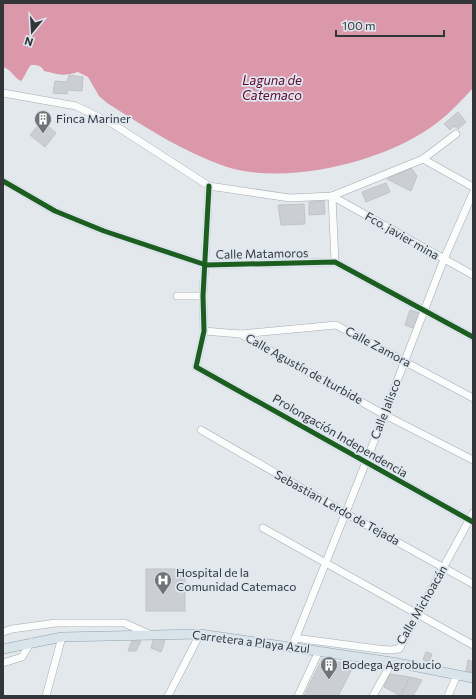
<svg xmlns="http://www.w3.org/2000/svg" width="476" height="699" font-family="Commissioner,sans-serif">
<rect width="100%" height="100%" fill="#e3e8ed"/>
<path fill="#db98aa" d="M3 3H473V88C462 100 451 112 438 122 389 161 288 186 227 167 183 152 145 127 107 103L99 96 88 77 78 72C62 77 58 74 44 71 41 65 37 65 31 65 26 70 26 76 21 81 14 78 12 70 3 67Z"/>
<g fill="#cbcfd3" stroke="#c0c4c7">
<polygon points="69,75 83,77 82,91 68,90 67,94 53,93 55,81 67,82"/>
<polygon points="458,112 466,122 458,129 454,126 450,130 444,124"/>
<polygon points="42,121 56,133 45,147 30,135"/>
<polygon points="411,168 417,176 411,191 387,179"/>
<polygon points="386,183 390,192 366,202 362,192"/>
<polygon points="324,201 325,214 309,215 309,202"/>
<polygon points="304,204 305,224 281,225 278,205"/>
<polygon points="410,310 420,313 416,329 405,325"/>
<rect x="146" y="569" width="39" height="42"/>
<polygon points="154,637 165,641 161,652 151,648"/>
<polygon points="132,641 141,641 136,651 128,651"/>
<polygon points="426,652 432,654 429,662 423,660"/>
<polygon points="322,659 354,665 338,696 304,696"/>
<polygon points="468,660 473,662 473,672 466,671"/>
<polygon points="390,674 410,677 401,696 384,687"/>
<polygon points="410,677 422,680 413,696 401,696"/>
</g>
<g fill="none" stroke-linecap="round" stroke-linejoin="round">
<g stroke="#a6aaae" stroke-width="8">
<g id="minor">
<polyline points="3,93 76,106 113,124 209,186 290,198 332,196 423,159 456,134"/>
<polyline points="423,159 473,187"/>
<polyline points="3,181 55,211 104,231 206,265 335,262 473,337"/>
<polyline points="209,186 203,296 204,331 196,367 473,522"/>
<polyline points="332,196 473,275"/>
<polyline points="332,196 335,262"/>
<polyline points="177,296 203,296"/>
<polyline points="204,331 240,334 336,325 473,398"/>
<polyline points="240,334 383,414 473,460"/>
<polyline points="201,430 345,513 473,584"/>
<polyline points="263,528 473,645"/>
<polyline points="3,632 12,629 56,623 124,623 149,634"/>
<polyline points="295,638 378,649 390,650 399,649 473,513"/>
<polyline points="292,647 366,462 444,259 473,193"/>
<polyline points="3,663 22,657 31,642"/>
<polyline points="46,696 62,637"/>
<polyline points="168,696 200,634"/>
<polyline points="298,696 319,651"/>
<polyline points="373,696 392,662"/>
<polyline points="448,696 457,675"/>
</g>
</g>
<g stroke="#8ea3b0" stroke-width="10">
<polyline id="major" points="3,649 62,637 200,634 392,662 473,678"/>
</g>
<use href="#minor" stroke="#fbfcfc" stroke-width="7"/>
<use href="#major" stroke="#d8e3ea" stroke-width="9"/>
<g stroke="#dfe8f1" stroke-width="8">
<g id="cycleway">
<polyline points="3,181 55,211 104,231 206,265 335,262 473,337"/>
<polyline points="209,186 203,296 204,331 196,367 473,522"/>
</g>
</g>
<use href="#cycleway" stroke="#1b5e20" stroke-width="5"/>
</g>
<defs>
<g id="building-pin" transform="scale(0.9)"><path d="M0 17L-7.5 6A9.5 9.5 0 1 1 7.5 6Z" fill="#707478" stroke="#dfe8f1"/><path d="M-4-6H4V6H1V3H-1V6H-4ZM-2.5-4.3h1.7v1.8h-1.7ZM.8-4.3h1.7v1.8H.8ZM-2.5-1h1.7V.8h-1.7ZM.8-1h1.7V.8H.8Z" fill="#fff"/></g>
<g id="hospital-pin" transform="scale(0.9)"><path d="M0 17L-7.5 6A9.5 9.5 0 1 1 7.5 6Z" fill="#707478" stroke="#dfe8f1"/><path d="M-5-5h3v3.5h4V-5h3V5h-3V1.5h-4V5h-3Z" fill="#fff"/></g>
</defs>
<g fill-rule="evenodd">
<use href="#building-pin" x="43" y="119"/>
<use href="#hospital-pin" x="163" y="580"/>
<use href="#building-pin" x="329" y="665"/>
</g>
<g text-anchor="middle" stroke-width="3.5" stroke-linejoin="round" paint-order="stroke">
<g font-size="12" fill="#323639" stroke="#dfe8f1" text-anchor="start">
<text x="56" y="123">Finca Mariner</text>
<text x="176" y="577">Hospital de la<tspan x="176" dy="14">Comunidad Catemaco</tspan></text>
<text x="342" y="669">Bodega Agrobucio</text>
</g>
<g font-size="12" fill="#323639" stroke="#dfe8f1">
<text transform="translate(402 236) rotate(30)" y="4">Fco. javier mina</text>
<text transform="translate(262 254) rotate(-1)" y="4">Calle Matamoros</text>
<text transform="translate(378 347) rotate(28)" y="4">Calle Zamora</text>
<text transform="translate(304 369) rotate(29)" y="4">Calle Agustín de Iturbide</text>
<text transform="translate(386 409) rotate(-69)" y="4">Calle Jalisco</text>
<text transform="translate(340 436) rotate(30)" y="4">Prolongación Independencia</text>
<text transform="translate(337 508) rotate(29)" y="4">Sebastian Lerdo de Tejada</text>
<text transform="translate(422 605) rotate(-60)" y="4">Calle Michoacán</text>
<text transform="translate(251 642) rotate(7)" y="4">Carretera a Playa Azul</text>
</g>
<g font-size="13" font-style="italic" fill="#63072b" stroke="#dfe8f1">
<text x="272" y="85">Laguna de<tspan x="272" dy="15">Catemaco</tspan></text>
</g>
</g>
<rect width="476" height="699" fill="none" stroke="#323639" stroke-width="8"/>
<g transform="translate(32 32) rotate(198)" stroke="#dfe8f1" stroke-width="3" paint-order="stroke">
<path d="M0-3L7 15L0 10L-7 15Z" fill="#323639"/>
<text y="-6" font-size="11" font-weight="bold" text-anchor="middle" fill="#323639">N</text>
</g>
<path d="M336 30v6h108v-6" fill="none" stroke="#323639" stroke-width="2"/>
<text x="342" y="30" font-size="12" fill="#323639" stroke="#dfe8f1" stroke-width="3" paint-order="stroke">100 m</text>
</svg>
